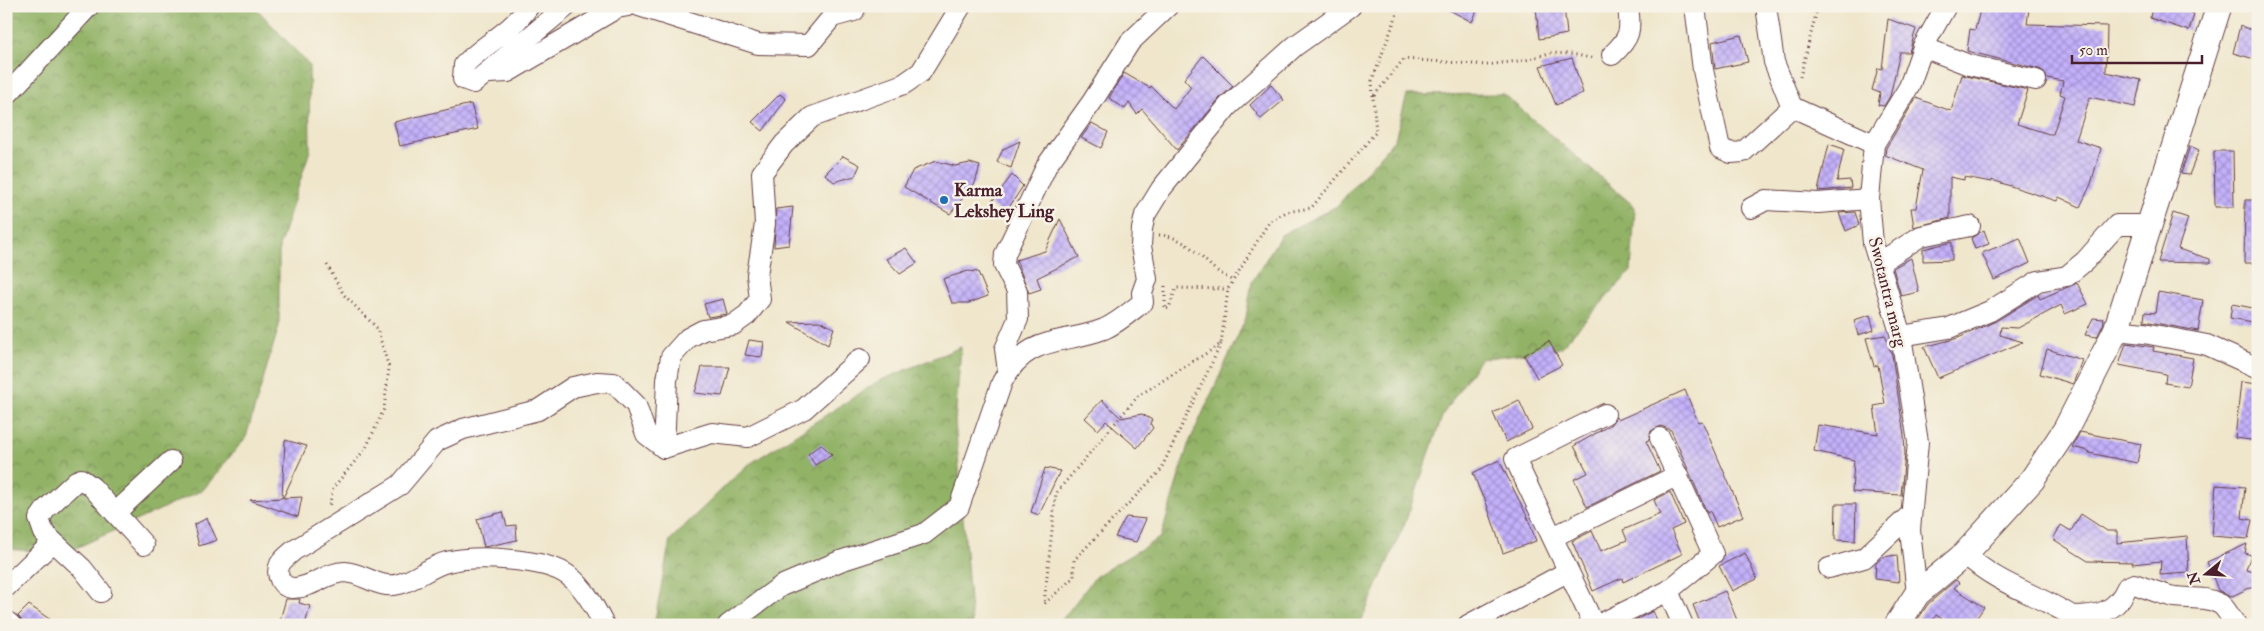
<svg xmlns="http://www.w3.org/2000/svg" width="2264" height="631" font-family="'IM FELL Double Pica',serif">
<defs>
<pattern id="forest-crowns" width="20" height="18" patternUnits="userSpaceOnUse" patternTransform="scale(1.25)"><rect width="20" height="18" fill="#92b266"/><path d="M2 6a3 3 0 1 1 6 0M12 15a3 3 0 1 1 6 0" fill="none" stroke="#799054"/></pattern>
<pattern id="building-cross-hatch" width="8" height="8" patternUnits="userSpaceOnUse" patternTransform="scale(1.25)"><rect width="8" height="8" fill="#c3b1fb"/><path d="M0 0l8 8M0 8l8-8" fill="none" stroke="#a08fcb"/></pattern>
</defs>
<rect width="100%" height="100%" fill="#f7f3e8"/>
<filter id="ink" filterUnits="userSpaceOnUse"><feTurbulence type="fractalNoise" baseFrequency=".02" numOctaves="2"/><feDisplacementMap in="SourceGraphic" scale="10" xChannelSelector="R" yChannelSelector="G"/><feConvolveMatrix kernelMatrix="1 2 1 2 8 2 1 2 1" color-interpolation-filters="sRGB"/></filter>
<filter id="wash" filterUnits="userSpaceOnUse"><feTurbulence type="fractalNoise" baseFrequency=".0096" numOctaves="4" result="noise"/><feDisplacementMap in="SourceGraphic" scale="20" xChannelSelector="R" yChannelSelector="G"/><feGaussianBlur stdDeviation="1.12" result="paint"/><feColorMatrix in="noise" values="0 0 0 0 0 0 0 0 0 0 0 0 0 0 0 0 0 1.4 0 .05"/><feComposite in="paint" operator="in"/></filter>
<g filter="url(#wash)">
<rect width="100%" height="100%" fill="#efe6cb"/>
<g fill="url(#forest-crowns)" stroke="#6e6848">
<polygon points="6,6 254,6 309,65 310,150 279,247 279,326 246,437 203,490 65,553 6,549"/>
<polygon points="1503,94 1635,207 1631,271 1560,348 1480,359 1443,414 1405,523 1360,624 1058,625 1096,576 1161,537 1188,445 1246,318 1252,282 1281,235 1337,206 1395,139 1407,95"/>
<polygon points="961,347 955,421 972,625 654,625 670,540 745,467 879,381"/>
</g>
<g id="blocks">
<g fill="url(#building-cross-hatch)">
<polygon points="1442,6 1479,6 1472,22"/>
<polygon points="1536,6 1564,6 1567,34 1539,39"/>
<polygon points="1981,6 2029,9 2027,24 2107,26 2106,72 2141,80 2135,107 2090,97 2076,140 2101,148 2091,184 2080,207 2059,197 2057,201 1992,180 1992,182 1964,177 1964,180 1950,177 1950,218 1914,227 1911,208 1916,208 1923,170 1885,155 1886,148 1916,98 1951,111 1962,75 2028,90 2017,124 2049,134 2053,134 2065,96 2060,94 2063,81 2047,78 2044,72 2039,69 1967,51 1970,29 1975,30"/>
<polygon points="2152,6 2170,6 2194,14 2189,31 2150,18"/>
<polygon points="1888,19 1916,29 1909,52 1900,52 1890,96 1884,106 1878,105 1880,93 1872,90 1878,68 1882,69"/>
<polygon points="2240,26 2258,32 2258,60 2233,53"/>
<polygon points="1741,35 1748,62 1715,69 1712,42"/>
<polygon points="1203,56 1233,86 1219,99 1177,150 1142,109 1137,114 1129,103 1125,109 1109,98 1124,73 1150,88 1151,86 1174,109 1191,87 1184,79"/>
<polygon points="1572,58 1583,93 1556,105 1540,66"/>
<polygon points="1271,85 1284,100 1261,119 1250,105"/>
<polygon points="780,94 786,99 763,131 752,122"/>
<polygon points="471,104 478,129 400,146 394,122"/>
<polygon points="1092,123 1108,132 1101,148 1081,138"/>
<polygon points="1020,141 1011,168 997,162 1003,149"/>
<polygon points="1829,144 1844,149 1837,181 1850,180 1851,188 1818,191"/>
<polygon points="2190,146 2199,150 2189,175 2181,174"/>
<polygon points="2214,151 2233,151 2234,207 2215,207"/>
<polygon points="843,156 860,165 855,176 834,182 825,174"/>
<polygon points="936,161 955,166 970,163 980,166 975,183 950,214 904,187 913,170"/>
<polygon points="1012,175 1023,186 1004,215 990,204"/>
<polygon points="2245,200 2258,200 2258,263 2244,263"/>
<polygon points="793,207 789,245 774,247 776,209"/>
<polygon points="1855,212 1859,225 1846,231 1839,213"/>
<polygon points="2173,213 2188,218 2178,249 2210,259 2210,263 2158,262"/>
<polygon points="1060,219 1079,257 1037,278 1041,289 1029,293 1016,260 1045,251"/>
<polygon points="1984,230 1989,244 1975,249 1971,238"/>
<polygon points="2020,238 2030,263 1994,280 1982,253"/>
<polygon points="1952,242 1952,260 1923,261 1923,249"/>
<polygon points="906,248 917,263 900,274 886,259"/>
<polygon points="1911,258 1919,292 1901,296 1893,268"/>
<polygon points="968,271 978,272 988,296 969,303 952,303 943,279"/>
<polygon points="2077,283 2088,304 2065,314 2061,305 2018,328 2001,327 2000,335 2023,342 1938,378 1924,347 1958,338 1996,321 2038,295 2040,299"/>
<polygon points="2158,292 2203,300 2198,331 2144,321 2145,312 2155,313"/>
<polygon points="723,299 727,314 708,317 704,304"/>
<polygon points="2232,304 2258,309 2258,323 2230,318"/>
<polygon points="1870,315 1874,330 1858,335 1854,320"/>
<polygon points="2093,318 2104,319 2103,325 2097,337 2085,335"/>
<polygon points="819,321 834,328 828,345 789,322"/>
<polygon points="1885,335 1892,355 1904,435 1905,454 1901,495 1852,492 1854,460 1814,451 1818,425 1878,434 1874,406 1885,404 1878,365 1874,366 1866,338"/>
<polygon points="749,340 764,342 762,357 745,355"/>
<polygon points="1549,341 1562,365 1537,378 1524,355"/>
<polygon points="2126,343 2154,347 2153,351 2193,358 2188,387 2165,383 2166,374 2119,365"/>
<polygon points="2047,349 2082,360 2073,384 2040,374"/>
<polygon points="702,367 730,367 722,396 695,393"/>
<polygon points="2241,382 2258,384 2258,441 2235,438"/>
<polygon points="1685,390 1698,422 1702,421 1743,516 1717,527 1710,511 1707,513 1671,430 1661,426 1651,431 1649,440 1646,441 1660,471 1587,507 1574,479 1588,473 1574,446 1610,425 1616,417 1618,420"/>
<polygon points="1102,400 1121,418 1142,414 1152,420 1150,423 1153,428 1137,448 1106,421 1098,430 1085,418"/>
<polygon points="1519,400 1532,429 1506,442 1493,413"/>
<polygon points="2080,432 2141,444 2137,463 2089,453 2089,451 2072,447"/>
<polygon points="285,440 307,446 283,498 302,497 298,517 250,500 282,498"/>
<polygon points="821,444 832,455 815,465 808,454"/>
<polygon points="1499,460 1527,516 1536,541 1503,553 1484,496 1482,496 1473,473"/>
<polygon points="1045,468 1060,471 1039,515 1031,512"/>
<polygon points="2216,485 2245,487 2242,518 2252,520 2248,539 2212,536"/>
<polygon points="1670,492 1684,524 1671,530 1682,554 1623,582 1622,578 1593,591 1572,541 1592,531 1601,551 1627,540 1623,530 1660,514 1654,500"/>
<polygon points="1836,504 1856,504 1855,541 1835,540"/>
<polygon points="503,512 507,526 516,525 517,540 484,547 477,519"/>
<polygon points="2081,514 2107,531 2117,531 2117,543 2187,536 2189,573 2160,575 2161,561 2132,564 2133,562 2088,561 2053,539 2061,525 2071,531"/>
<polygon points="1126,517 1146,519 1136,542 1115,537"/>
<polygon points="207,518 217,540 199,546 194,525"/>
<polygon points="2247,544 2245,553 2251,555 2246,570 2258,573 2258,584 2230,597 2218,590 2207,562"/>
<polygon points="1745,553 1757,579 1732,591 1719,566"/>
<polygon points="1897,555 1899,582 1875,579 1876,563 1883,557"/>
<polygon points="1956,580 1959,583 1954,588 1984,607 1972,625 1951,625 1936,615 1929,625 1914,625 1928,604"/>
<polygon points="1725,591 1739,625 1701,625 1693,605"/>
<polygon points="286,599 300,599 299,603 310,606 305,625 280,620"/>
<polygon points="29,605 58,625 25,625 18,616"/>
<polygon points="1653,611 1659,625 1626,625"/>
</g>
</g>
</g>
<g filter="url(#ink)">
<use href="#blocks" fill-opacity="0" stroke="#633d43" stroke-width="1"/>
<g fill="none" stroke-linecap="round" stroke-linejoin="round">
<g stroke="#633d43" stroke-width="22">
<g id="minor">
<path d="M529 6C510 34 486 42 464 65L463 79 474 83 567 6"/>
<polyline points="639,6 758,44 809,45 832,17 854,11 856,6"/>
<polyline points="1695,6 1703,70 1720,148 1731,153 1743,152 1792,107 1774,62 1766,6"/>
<polyline points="1923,47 1969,65 2036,80"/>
<path d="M1612 55C1631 37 1631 31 1628 6"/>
<polyline points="489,73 508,72 617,8 628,6"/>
<polyline points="6,96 89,6"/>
<polyline points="1792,107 1874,144"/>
<polyline points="1751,208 1766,200 1818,203 1869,199"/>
<polyline points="1879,263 1921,236 1970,226"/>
<polyline points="2116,330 2144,333 2207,345 2258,368"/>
<polyline points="1901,336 1949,328 1990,311 2038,281 2067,276 2085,261 2117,225 2148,225"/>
<polyline points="860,359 804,409 748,437 712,433 664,448 667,380 671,357 688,338 703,330 733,325 747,315 760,299 757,275 765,224 762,173 784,144 812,117 904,84 921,72 961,6"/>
<polyline points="1008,371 1005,349 1018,319 1017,291 1004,265 1005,254 1047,165 1092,102 1130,42 1168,6"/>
<polyline points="115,513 171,461"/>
<polyline points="1553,537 1678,475"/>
<path d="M1965 554C1998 585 2035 593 2072 616V625"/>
<polyline points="1829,568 1864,558 1911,514"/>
<polyline points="6,587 53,542"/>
<polyline points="1668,591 1683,625"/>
<polyline points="101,592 82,568 44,533 39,519 46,509 76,481 81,479 92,487 144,545"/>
<polyline points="1917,594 1910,530 1918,442 1901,336 1873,243 1869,199 1874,144 1909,87 1923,47 1946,6"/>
<path d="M2072 616C2097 616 2116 613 2127 587L2134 584C2147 588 2162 595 2175 597 2191 599 2205 596 2220 604 2227 608 2230 619 2237 625"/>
<polyline points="6,621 11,625"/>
<path d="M604 625C595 608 585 588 569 576 546 558 475 555 447 562 430 566 416 580 399 584 379 590 364 573 345 572 327 572 312 588 294 588 281 588 275 575 280 564 283 559 289 555 293 551L400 485 437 441 463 429 538 410 573 387 597 382 614 383 636 405 646 434 664 448"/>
<path d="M728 625 781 586 840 561 924 534 959 507 1002 382C1027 334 1062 345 1104 329 1118 323 1131 311 1143 302L1142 293 1147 279 1141 246 1142 229 1145 215 1161 189 1228 106 1295 46 1351 6"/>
<polyline points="1468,625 1567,572"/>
<polyline points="1594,625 1515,459 1605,414"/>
<polyline points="1598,625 1668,591 1713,554 1660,438"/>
</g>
</g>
<g stroke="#633d43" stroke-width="27">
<polyline id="major" points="1897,625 1917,594 1965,554 2032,480 2066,429 2116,330 2219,6"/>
</g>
<g stroke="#633d43" stroke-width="3" stroke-dasharray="1 4" stroke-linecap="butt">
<polyline points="1800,77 1818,6"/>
<polyline points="1373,96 1372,81 1400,6"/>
<path d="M1159 235C1181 236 1194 250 1210 265 1216 271 1225 276 1233 281"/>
<polyline points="327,265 344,295 377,328 389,368 384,409 366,448 333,488 329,507"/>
<polyline points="1165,286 1165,309 1169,308 1176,288 1228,289"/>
<polyline points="1221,344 1160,471 1074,560 1074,577 1044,604 1056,493 1138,396 1221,344 1228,289 1269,222 1286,212 1311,208 1376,132 1373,97 1404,59 1487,65 1526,60 1549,53 1572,54 1595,59"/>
</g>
<use href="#minor" stroke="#fff" stroke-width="20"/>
<use href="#major" stroke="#fff" stroke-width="25"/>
</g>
</g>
<circle fill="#1f6fb2" stroke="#f7f3e8" stroke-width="2" cx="944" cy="200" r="5"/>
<g text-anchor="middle" stroke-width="5" stroke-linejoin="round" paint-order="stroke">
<g font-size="18" font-weight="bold" fill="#4a1f2b" stroke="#f7f3e8" text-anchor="start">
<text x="954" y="196">Karma<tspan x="954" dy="21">Lekshey Ling</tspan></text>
</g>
<g font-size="18" fill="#4a1f2b" stroke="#f7f3e8">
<text transform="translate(1888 292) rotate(76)" y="6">Swotantra marg</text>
</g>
</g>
<rect width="2264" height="631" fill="none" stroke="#f7f3e8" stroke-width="25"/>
<g transform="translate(2206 574) rotate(252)" stroke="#f7f3e8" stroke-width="4" paint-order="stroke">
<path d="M0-4L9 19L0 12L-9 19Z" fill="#4a1f2b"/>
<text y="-8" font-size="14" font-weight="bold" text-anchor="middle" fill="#4a1f2b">N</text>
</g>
<path d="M2072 55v8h130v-8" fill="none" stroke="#4a1f2b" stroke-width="2.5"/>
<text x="2079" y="55" font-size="15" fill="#4a1f2b" stroke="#f7f3e8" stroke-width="4" paint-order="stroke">50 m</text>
</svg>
